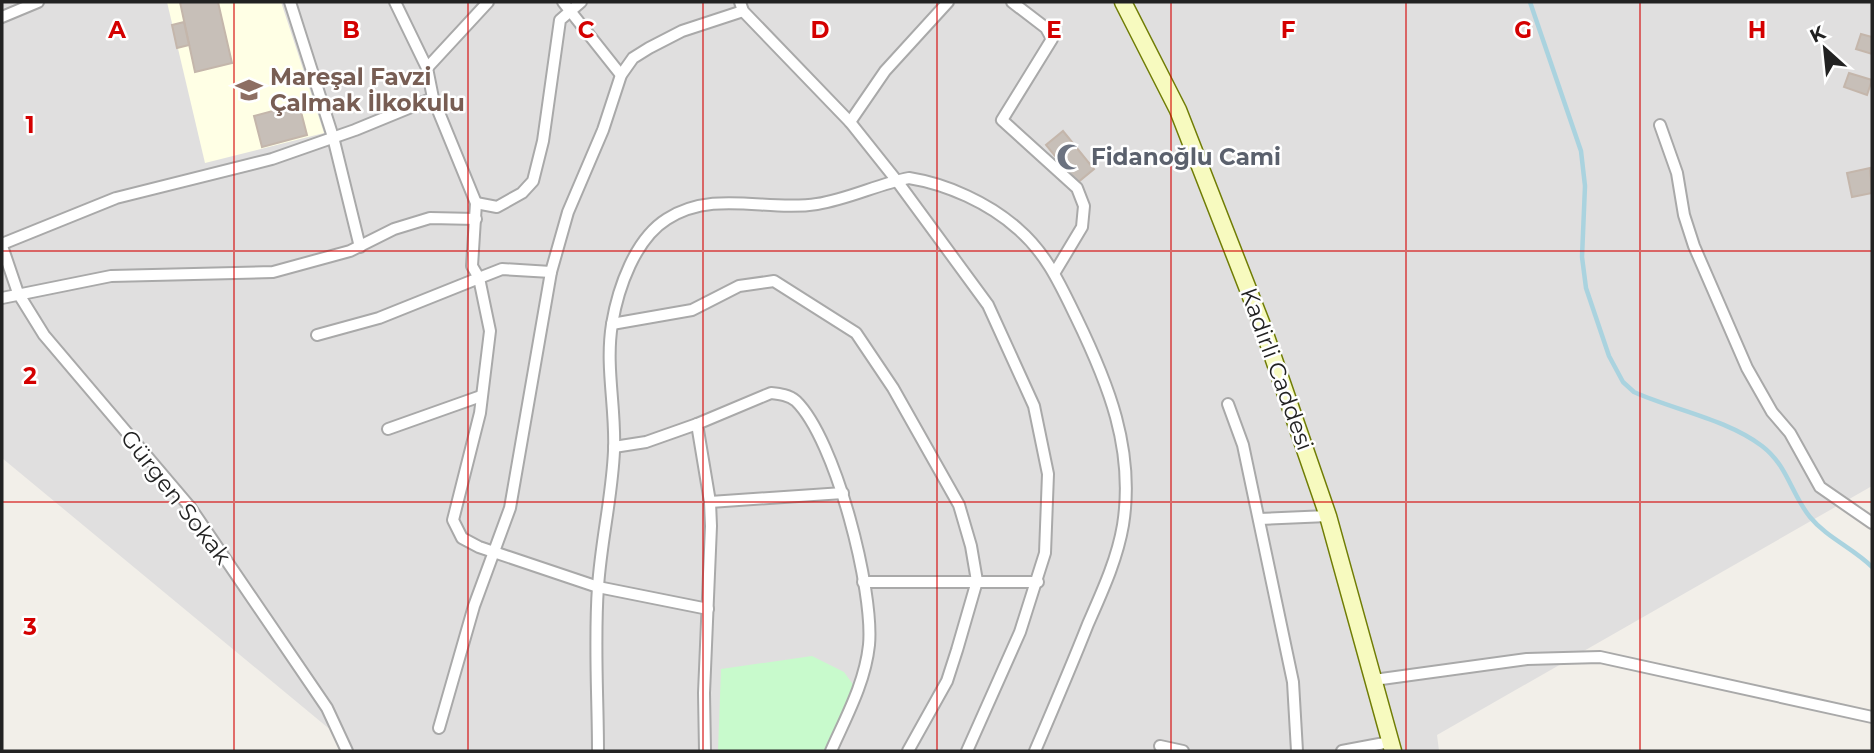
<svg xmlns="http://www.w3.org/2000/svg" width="1874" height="753" font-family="Montserrat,sans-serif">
<rect width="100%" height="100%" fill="#f2efe9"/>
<polygon fill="#e0dfdf" points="2,2 1872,2 1872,486 1437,735 1439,751 356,751 2,458"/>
<polygon fill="#ffffe5" points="167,2 281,2 324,133 205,163"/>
<polygon fill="#c8facc" points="812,656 844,672 857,690 830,751 718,751 721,669"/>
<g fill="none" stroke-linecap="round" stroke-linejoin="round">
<path stroke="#aad3df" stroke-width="4.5" d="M1530 2 1581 151 1585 186 1582 257 1586 288 1609 356 1623 382 1634 392C1674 410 1726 419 1762 446 1788 466 1791 494 1810 517 1827 538 1853 548 1872 567"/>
</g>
<g fill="#c7bfb8" stroke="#c4b6ab" stroke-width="2">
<polygon points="180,2 218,2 232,63 195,72"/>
<polygon points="184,22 189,45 177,48 172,25"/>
<polygon points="1861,34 1872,37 1872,54 1856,49"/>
<polygon points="1849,73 1872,80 1867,95 1844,87"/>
<polygon points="299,104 307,135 262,147 254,116"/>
<polygon points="1063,131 1094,169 1077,183 1046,145"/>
<polygon points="1870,168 1872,193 1852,197 1847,173"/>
</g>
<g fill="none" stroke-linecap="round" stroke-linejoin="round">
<g stroke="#a9a9a9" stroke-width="14">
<g id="street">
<polyline points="290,2 333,137 360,247"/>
<polyline points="395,2 427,68 433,98 476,203 472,266 479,278 502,269 551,272"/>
<polyline points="563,2 621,75"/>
<polyline points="740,2 743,11 850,122 897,181 988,305 1034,406 1048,474 1045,553 1020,632 967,751"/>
<polyline points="1012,2 1046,28 1052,39 1002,120 1077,188 1084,206 1082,227 1055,272"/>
<polyline points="2,17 38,2"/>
<polyline points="427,68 488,2"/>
<polyline points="850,122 885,71 948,2"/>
<polyline points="1660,125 1677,173 1684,215 1694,246 1747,368 1772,412 1790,433 1820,487 1872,523"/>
<polyline points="476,203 497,207 522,193 533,181 543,141 560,20 581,2"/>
<polyline points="2,244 116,198 272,159 355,130 433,98"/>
<polyline points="2,246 18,293 44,335 190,507 327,708 347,751"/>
<polyline points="2,298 111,276 273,272 350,251 394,229 430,218 476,219"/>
<polyline points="612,324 692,310 739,286 774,281 856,333 893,388 959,505 971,546 977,581 957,650 947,681 908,751"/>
<polyline points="317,335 379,318 479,278 490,331 480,413 453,520 462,538 479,547 598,587 708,609"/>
<polyline points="1228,404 1243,445 1293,682 1297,751"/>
<polyline points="697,424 710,502 711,526 704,693 705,751"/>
<polyline points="388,429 481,396"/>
<path d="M614 447 646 442 697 424 771 393C780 394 789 395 796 401 836 440 874 591 869 645 865 683 846 717 831 751"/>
<polyline points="710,502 843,493"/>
<polyline points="1259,519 1328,516"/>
<polyline points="863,582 1038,582"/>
<polyline points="1374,680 1527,659 1600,657 1872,717"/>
<polyline points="439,728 474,606 510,508 551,272 568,212 603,130 621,75 633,58 649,48 682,31 743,11"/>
<polyline points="1160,746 1183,751"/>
<path d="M598 751C598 697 594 641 598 587 601 541 612 497 614 451 616 408 605 367 612 324 618 288 635 239 667 219 714 189 767 212 817 204 849 199 878 184 909 178 947 184 989 203 1018 229 1046 253 1060 284 1076 317 1108 383 1135 449 1123 525 1117 560 1102 592 1088 624 1071 667 1053 709 1035 751"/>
<polyline points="1342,751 1390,742"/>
</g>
</g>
<g stroke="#707d05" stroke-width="19">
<polyline id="secondary" points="1123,2 1178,110 1262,325 1328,516 1393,751"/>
</g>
<use href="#street" stroke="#fff" stroke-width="10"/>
<use href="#secondary" stroke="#f7fabf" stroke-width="16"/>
</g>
<path fill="none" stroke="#d40000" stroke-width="2" stroke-opacity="0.55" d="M234 2V751M468 2V751M703 2V751M937 2V751M1171 2V751M1406 2V751M1640 2V751M2 251H1872M2 502H1872"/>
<defs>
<g id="school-bare" transform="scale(2.1)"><path d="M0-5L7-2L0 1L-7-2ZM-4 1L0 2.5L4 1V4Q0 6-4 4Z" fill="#8d6e63" stroke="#fff" stroke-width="2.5" paint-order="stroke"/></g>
<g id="mosque-bare" transform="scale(2.1)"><path d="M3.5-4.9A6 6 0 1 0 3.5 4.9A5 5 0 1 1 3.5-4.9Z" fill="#6b7280" stroke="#fff" stroke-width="2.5" paint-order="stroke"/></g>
</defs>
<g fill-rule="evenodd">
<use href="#school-bare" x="249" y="90"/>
<use href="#mosque-bare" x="1070" y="157"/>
</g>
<g text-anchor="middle" stroke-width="5" stroke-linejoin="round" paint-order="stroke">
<g font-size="23" font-weight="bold" fill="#785e54" stroke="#fff" text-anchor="start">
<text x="270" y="85">Mareşal Favzi<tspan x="270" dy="26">Çalmak İlkokulu</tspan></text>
</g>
<g font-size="23" font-weight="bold" fill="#5b616d" stroke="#fff" text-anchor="start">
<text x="1091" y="165">Fidanoğlu Cami</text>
</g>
<g font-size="23" fill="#222" stroke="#fff">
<text transform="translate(1277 369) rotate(70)" y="8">Kadirli Caddesi</text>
<text transform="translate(176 497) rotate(52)" y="8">Gürgen Sokak</text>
</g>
</g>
<g font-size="23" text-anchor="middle" font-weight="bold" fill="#d40000" stroke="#fff" stroke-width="5" stroke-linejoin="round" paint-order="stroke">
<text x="117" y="38">A</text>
<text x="351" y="38">B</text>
<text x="586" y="38">C</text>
<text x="820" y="38">D</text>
<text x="1054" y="38">E</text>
<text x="1288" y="38">F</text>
<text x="1523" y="38">G</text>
<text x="1757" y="38">H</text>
<text x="30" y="133">1</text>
<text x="30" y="384">2</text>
<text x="30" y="635">3</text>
</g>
<rect width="1874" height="753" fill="none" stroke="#222222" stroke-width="7"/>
<g transform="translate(1825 49) rotate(333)" stroke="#ffffff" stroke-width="5" paint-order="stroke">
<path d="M0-5L12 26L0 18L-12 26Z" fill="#222222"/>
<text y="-10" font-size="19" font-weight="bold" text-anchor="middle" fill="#222222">K</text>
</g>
</svg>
